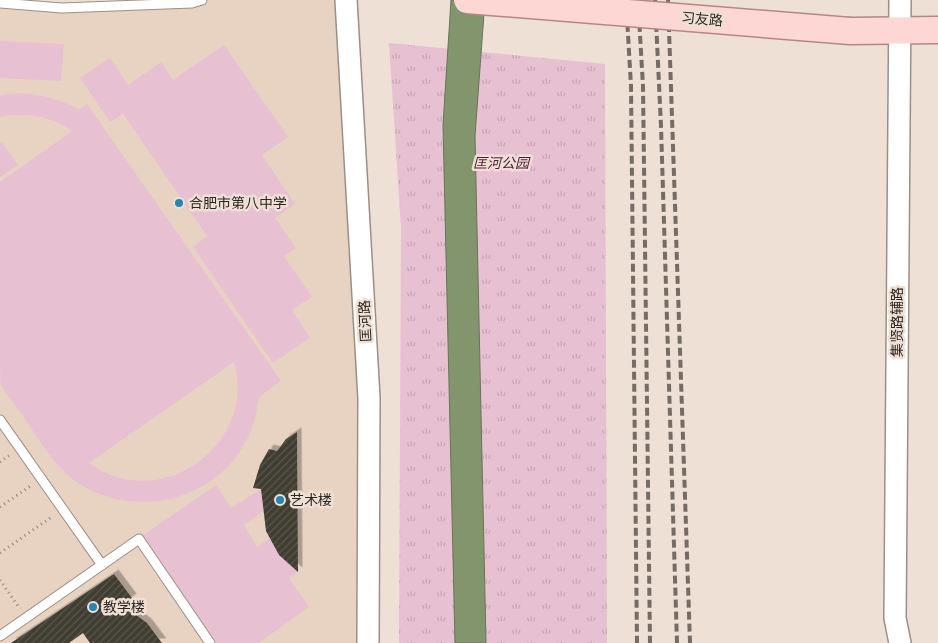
<svg xmlns="http://www.w3.org/2000/svg" width="938" height="643" font-family="Literata,'Noto Sans SC',serif">
<defs>
<pattern id="park-tufts" width="24" height="20" patternUnits="userSpaceOnUse" patternTransform="scale(1.25)"><rect width="24" height="20" fill="#e7c1d2"/><path d="M3 7l-1-3M5 7V3M7 7l1-3M15 17l-1-3M17 17v-4M19 17l1-3" fill="none" stroke="#c6a6b4"/></pattern>
<pattern id="building-hatch" width="6" height="6" patternUnits="userSpaceOnUse" patternTransform="scale(1.25)"><rect width="6" height="6" fill="#413d30"/><path d="M-1 1l2-2M0 6l6-6M5 7l2-2" fill="none" stroke="#5a574c"/></pattern>
<filter id="shadow"><feDropShadow dx="4.5" dy="-4.5" stdDeviation="0" flood-color="#0004"/></filter>
</defs>
<rect width="100%" height="100%" fill="#efe0d5"/>
<polygon fill="#e8d3c3" points="202,0 346,0 368,643 0,643 0,3 62,8"/>
<g fill="#e7c1d2" fill-rule="evenodd">
<polygon points="0,41 64,44 61,81 0,78"/>
<polygon points="224,45 288,137 262,155 295,204 275,218 296,248 284,256 312,297 292,310 310,338 273,363 193,247 207,236 123,114 110,122 80,78 110,58 128,85 161,62 173,80"/>
<path d="M17 93C40 94 59 99 79 109L87 104 281 381 259 397C257 413 253 429 245 443 213 501 137 519 81 485 55 469 40 441 23 416 16 406 7 396 1 385 0 377 0 351 0 340 0 288 0 235 0 182L72 131C53 116 23 112 0 117V95ZM234 362C258 445 159 515 89 463Z"/>
<polygon points="2,142 18,165 0,177 0,144"/>
<polygon points="216,485 231,508 261,489 263,511 244,525 257,547 270,538 279,555 298,572 289,578 309,607 259,643 216,643 142,536"/>
</g>
<polygon fill="url(#park-tufts)" points="389,43 605,64 607,643 399,643 401,228"/>
<polygon fill="#82956d" stroke="#687457" points="451,0 485,0 475,136 486,643 455,643 443,125"/>
<g fill="url(#building-hatch)" filter="url(#shadow)">
<polygon points="297,432 298,572 279,555 266,531 261,489 253,488 260,465 269,449 277,451 286,439"/>
<polygon points="114,574 132,598 123,605 147,623 162,643 90,643 83,633 69,643 11,643"/>
</g>
<g fill="none" stroke-linecap="round" stroke-linejoin="round">
<g stroke="#9d8f85" stroke-width="11">
<g id="service">
<polyline points="0,3 62,8 192,3 202,0"/>
<polyline points="0,420 102,565"/>
<polyline points="0,636 139,539 210,643"/>
</g>
</g>
<g stroke="#9d8f85" stroke-width="24">
<g id="tertiary">
<polyline points="346,0 369,398 368,643"/>
<polyline points="900,0 895,618 900,643"/>
</g>
</g>
<g stroke="#b38883" stroke-width="29">
<polyline id="primary" points="850,31 938,30"/>
</g>
<g stroke="#91867f" stroke-width="3" stroke-dasharray="1 4" stroke-linecap="butt">
<polyline points="0,462 10,455"/>
<polyline points="0,507 32,485"/>
<polyline points="0,553 53,516"/>
<polyline points="0,580 20,609"/>
</g>
<use href="#service" stroke="#fff" stroke-width="9"/>
<use href="#tertiary" stroke="#fff" stroke-width="21"/>
<use href="#primary" stroke="#fdd7d4" stroke-width="26"/>
<g stroke="#756c65" stroke-width="4" stroke-dasharray="8 4" stroke-linecap="butt">
<polyline points="626,0 631,86 637,643"/>
<polyline points="638,0 643,86 650,643"/>
<polyline points="655,0 661,126 677,643"/>
<polyline points="668,0 690,643"/>
</g>
<g stroke="#b38883" stroke-width="29" stroke-linecap="butt">
<polyline id="primary-bridge" points="467,0 850,31"/>
</g>
<use href="#primary-bridge" stroke="#fdd7d4" stroke-width="26"/>
</g>
<g fill="#2586b1" stroke="#efe0d5" stroke-width="2">
<circle cx="179" cy="203" r="5"/>
<circle cx="280" cy="500" r="5"/>
<circle cx="93" cy="607" r="5"/>
</g>
<g text-anchor="middle" stroke-width="5" stroke-linejoin="round" paint-order="stroke">
<g font-size="14" fill="#2c2723" stroke="#efe0d5">
<text transform="translate(702 19) rotate(5)" y="5">习友路</text>
<text transform="translate(365 321) rotate(-93)" y="5">匡河路</text>
<text transform="translate(897 322) rotate(-90)" y="5">集贤路辅路</text>
</g>
<g font-size="14" font-style="italic" fill="#531a3a" stroke="#efe0d5">
<text x="501" y="168">匡河公园</text>
</g>
<g font-size="14" fill="#2c2723" stroke="#efe0d5" text-anchor="start">
<text x="189" y="208">合肥市第八中学</text>
<text x="290" y="505">艺术楼</text>
<text x="103" y="612">教学楼</text>
</g>
</g>
</svg>
